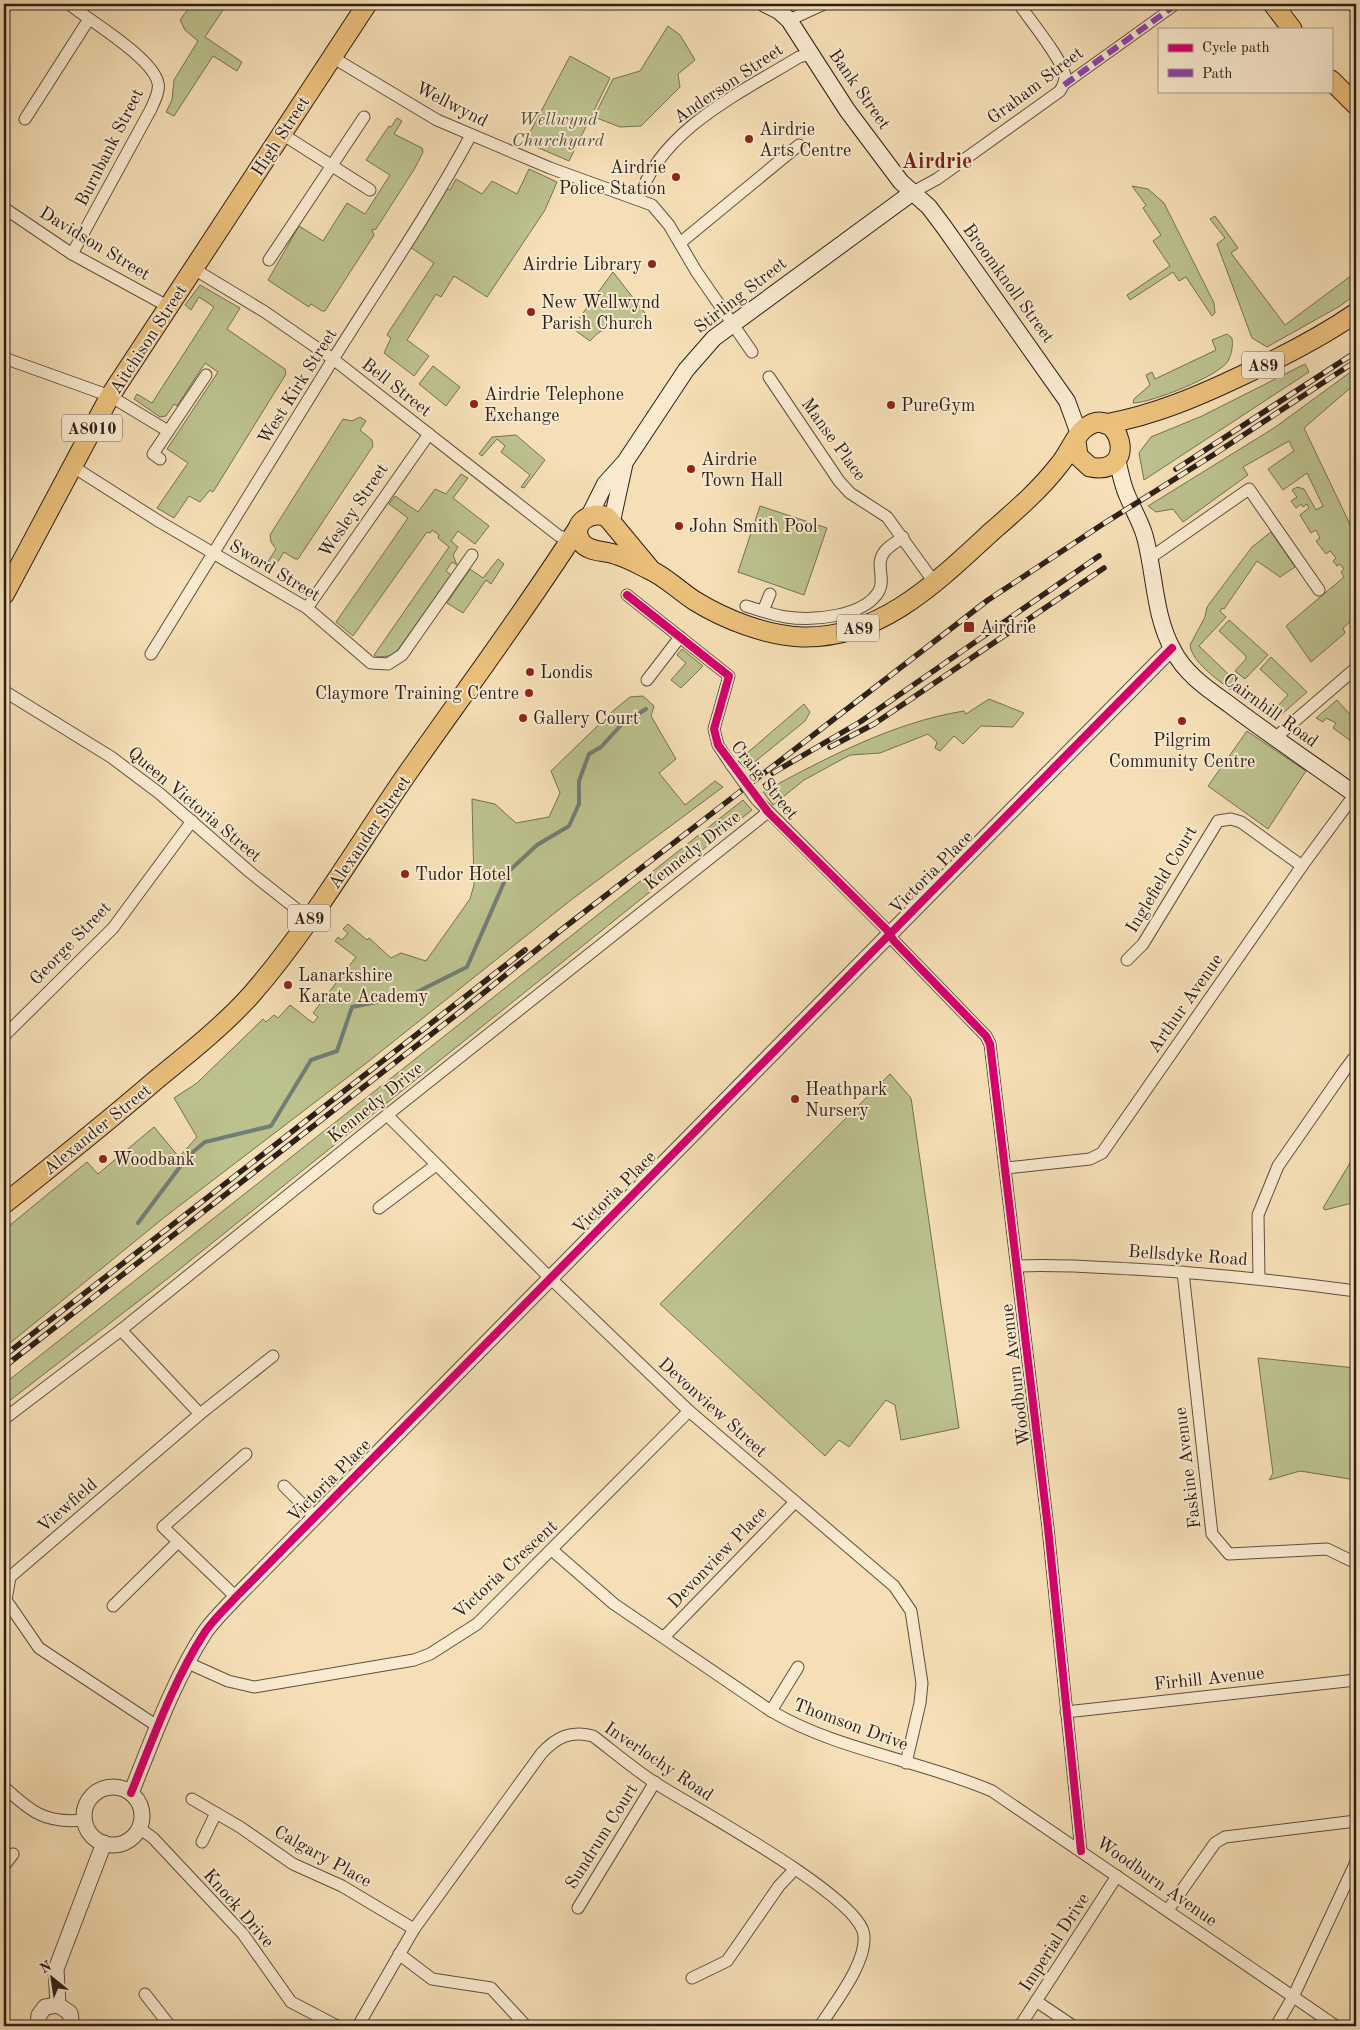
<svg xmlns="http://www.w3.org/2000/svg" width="1360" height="2030" font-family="'Old Standard TT',serif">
<rect width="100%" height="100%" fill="#f6dfb6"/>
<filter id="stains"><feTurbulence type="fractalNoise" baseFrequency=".004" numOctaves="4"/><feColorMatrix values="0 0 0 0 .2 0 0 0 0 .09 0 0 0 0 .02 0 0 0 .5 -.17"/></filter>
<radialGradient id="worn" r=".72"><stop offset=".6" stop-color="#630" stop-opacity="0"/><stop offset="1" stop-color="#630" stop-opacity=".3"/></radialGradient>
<g fill="#bcc28e" stroke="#747153">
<polygon points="192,4 227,4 205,37 242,62 237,71 213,56 174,116 166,112 172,100 174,80 198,41 185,30 180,20"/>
<polygon points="668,26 680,35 695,60 678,74 680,87 641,126 620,127 594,117 613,79 640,71"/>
<polygon points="570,56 610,78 569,161 525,142"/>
<polygon points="397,118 402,121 394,134 422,148 423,152 415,168 376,229 372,230 374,235 325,311 322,311 311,304 309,307 268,280 299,226 323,241 347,203 365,214 390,175 366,160 389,126 391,127"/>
<polygon points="529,169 557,182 545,210 487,297 454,276 441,297 436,294 407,340 429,356 414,376 384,353 391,338 387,335 388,333 434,263 407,245 443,186 450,190 456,179 482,194 492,181 517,194"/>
<polygon points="1132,186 1148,189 1164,203 1214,303 1215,313 1212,316 1186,277 1179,281 1173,272 1130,300 1127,295 1170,266 1153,241 1161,235 1143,208 1146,205"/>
<polygon points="1215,216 1238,248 1231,253 1285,325 1356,272 1356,294 1340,306 1267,347 1252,338 1217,244 1225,238 1210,219"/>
<path d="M613 272 648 317 633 330C612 329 606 323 590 341L572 328Z"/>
<polygon points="200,285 240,308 227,329 285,369 286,374 213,492 210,490 200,502 189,496 174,518 157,508 188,463 167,449 218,372 205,363 177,406 174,404 166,416 160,417 134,399 137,394 152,403 214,307 199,297 191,310 185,305"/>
<path d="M1227 334 1232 338C1233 345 1232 354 1228 361 1219 376 1151 403 1133 403L1134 399 1150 385 1146 375 1152 372 1155 379 1216 350 1212 340Z"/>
<polygon points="1305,364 1309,372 1144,480 1139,453 1151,437 1202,416"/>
<polygon points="433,366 460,387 446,406 419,384"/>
<polygon points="1356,368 1356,383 1304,428 1356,537 1356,611 1353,614 1355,622 1353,619 1343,628 1345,633 1311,662 1286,626 1344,577 1341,572 1344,569 1340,564 1337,566 1333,561 1336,558 1330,551 1326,554 1316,541 1320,538 1316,530 1311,533 1300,515 1309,508 1307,504 1303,507 1301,504 1296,508 1291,501 1297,497 1292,490 1297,487 1304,489 1316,510 1323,506 1307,473 1283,490 1268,469 1294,451 1289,441 1243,467 1248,475 1183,522 1173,509 1156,512 1148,506 1274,428"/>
<polygon points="360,417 366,421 360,430 372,440 373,446 298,559 295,559 284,552 274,568 267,563 276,549 271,542 270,535 343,419 352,421"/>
<polygon points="516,435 545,460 524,488 521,487 530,475 501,452 505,446 497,439 482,456 479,454 492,437"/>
<polygon points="461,474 468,478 453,498 489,526 475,544 458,531 451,541 458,547 453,555 457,565 452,562 446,571 451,575 397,651 389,656 377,657 374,655 449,547 438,538 439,535 432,530 430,533 427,532 353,636 336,622 408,518 389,504 395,496 418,512 435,489 446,494"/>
<polygon points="760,506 827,528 804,595 738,572"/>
<path d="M1271 532 1295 567 1280 577 1257 561 1224 609 1222 608 1220 611 1226 617 1199 646 1273 717C1253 703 1192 670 1190 645L1205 617 1207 607 1252 547Z"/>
<polygon points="498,559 504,564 491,584 486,580 463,613 447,603 470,569 483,578"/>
<polygon points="1229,620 1268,655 1245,679 1235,671 1246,659 1246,656 1219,631"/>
<polygon points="682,649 703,666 681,688 671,680 686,663 677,655"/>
<polygon points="1271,657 1307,692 1282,714 1275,709 1288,695 1260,669"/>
<polygon points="643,696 654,706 651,716 676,759 659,773 685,805 715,781 723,787 571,900 369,1061 166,1216 4,1348 4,1230 87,1162 98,1174 154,1127 179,1157 197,1137 174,1098 197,1083 263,1019 266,1022 274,1015 278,1018 290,1005 313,1023 318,1017 313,1013 356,957 335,941 338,937 342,940 348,933 343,929 348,924 367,940 369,938 391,958 401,953 426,961 470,899 474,885 472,799 495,804 516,823 549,817 560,793 551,771 614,710 630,697"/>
<path d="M989 699 1024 713 1013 727 981 726 963 744 954 736 940 751 935 748 937 742 928 734 880 753 850 755 804 780 773 805 763 792C824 759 894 722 964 711L966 714Z"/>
<polygon points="1337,700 1356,721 1356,739 1353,738 1351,741 1333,728 1336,723 1326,718 1323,722 1316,718"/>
<polygon points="804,704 810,712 805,721 746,769 738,761"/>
<polygon points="1247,731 1306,771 1268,829 1208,786"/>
<polygon points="743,800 752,810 171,1276 4,1405 4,1384"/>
<polygon points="890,1074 911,1098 959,1428 901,1440 895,1405 886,1400 849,1447 839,1440 825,1456 660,1304"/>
<polygon points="1356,1153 1356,1202 1325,1210 1323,1208"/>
<polygon points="1258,1358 1356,1368 1356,1480 1300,1471 1269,1480 1273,1473"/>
</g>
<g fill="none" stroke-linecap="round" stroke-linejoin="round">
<polyline stroke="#717d77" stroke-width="4" points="138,1223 188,1156 205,1142 271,1126 311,1060 337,1051 352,1007 411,995 467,967 509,871 537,845 569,826 579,804 579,781 589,754 601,747 622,724 646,709"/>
<g stroke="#5e5040" stroke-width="11">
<polyline id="pedestrian" points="1064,85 1177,4"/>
</g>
<g stroke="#5e5040" stroke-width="13">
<g id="minor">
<path d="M69 4C90 21 153 58 158 83 160 91 154 102 151 109L72 254"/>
<polyline points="789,20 824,4"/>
<polyline points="332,57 437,120 550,168 652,205 669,225 696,271 752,352"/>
<polyline points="25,119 89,19"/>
<polyline points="282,134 370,190"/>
<path d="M913 192 937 179 1060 91C1063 86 1065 82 1065 76 1063 60 1029 19 1019 4"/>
<path d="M639 199C660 130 740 93 799 57L811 54"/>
<polyline points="4,208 72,254 169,307"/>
<polyline points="680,243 799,145"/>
<polyline points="269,260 364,117"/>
<polyline points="194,269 265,312 333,359 559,536 567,538 573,536"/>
<polyline points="4,358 110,396 168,431"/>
<polyline points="769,377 839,481 850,493 887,517 934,582"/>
<polyline points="160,459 153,454 206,375"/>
<polyline points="72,466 160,522 307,608 371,663 388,664 402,655 472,555"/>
<polyline points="1150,558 1249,489 1319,590"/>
<polyline points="627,595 729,676 714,729 718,745 732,766"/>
<path d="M746 606C759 610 773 615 786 617 813 621 864 617 879 591 886 578 874 564 885 551 889 546 898 541 903 537"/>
<polyline points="307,608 429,434"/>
<polyline points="763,611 770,594"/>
<path d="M151 654C211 556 271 458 332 361 379 286 429 213 471 135"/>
<polyline points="647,680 680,637"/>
<polyline points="4,691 111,757 159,793 251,873 309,919"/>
<polyline points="1275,738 1356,668"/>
<polyline points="756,799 887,930 894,941 986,1036 990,1044 1048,1528 1081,1851"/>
<polyline points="1127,960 1143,944 1218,821 1231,819 1241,822 1302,866"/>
<polyline points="4,1036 113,928 192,821"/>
<polyline points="387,1115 545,1273 689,1411 894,1586 911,1611 922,1683 920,1703 906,1763"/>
<polyline points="1006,1168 1090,1159 1102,1153 1302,866 1355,794"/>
<polyline points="379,1208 436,1165"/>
<path d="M1018 1266C1056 1264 1094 1267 1132 1269 1207 1273 1282 1281 1356 1291"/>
<polyline points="1183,1272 1212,1534 1229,1554 1327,1549 1356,1563"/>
<polyline points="1259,1278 1258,1215 1278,1166 1344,1071 1353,1059 1356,1058"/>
<polyline points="121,1330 200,1414"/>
<polyline points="4,1419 121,1330 387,1115 768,812"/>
<polyline points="284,1486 314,1516"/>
<path d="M552 1550 614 1604 771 1711C839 1751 920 1760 992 1791L1336 2026"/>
<polyline points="236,1597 163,1527 246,1454"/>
<polyline points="113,1606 178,1542"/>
<polyline points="664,1637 795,1502"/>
<polyline points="188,1663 228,1681 254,1687 414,1660 430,1654 477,1624 689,1411"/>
<polyline points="771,1711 798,1667"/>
<polyline points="1066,1712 1356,1680"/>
<polyline points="157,1726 39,1648 6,1600 10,1577 200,1414 273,1356"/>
<path d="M4 1787C31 1812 46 1824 84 1820"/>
<polyline points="192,1799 240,1827 293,1864 342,1886 414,1929"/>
<polyline points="139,1828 153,1838 243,1934 291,2002 337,2026"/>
<polyline points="202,1842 216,1813"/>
<polyline points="4,1866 13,1854"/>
<polyline points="578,1908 655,1782"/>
<polyline points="1168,1910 1215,1843 1225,1837 1356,1821"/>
<polyline points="399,1954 432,1979 491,1988 526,2026"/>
<polyline points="692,1978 727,1961 779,1886 795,1869"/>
<polyline points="145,1994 170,2026"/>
<polyline points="1036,2001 1073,2026"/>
<path d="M358 2026 414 1929 541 1754C556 1737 571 1730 593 1736 614 1752 635 1770 657 1784 698 1810 850 1892 863 1931 871 1958 834 2004 820 2026"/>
<polyline points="1020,2026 1117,1876"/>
<polyline points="1276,2026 1293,1997 1356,1862"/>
</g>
</g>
<g stroke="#5e5040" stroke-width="17">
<g id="tertiary">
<circle cx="113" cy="1816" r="29"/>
<path d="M131 1793C152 1741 174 1679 205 1632 214 1619 226 1608 236 1597L1172 648"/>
<polyline points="58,2005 56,1969 104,1843"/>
<polyline points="38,2026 39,2015 45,2007 58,2005 70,2013 72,2026"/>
</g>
</g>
<g stroke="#2c2018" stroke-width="18">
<g id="secondary">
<polyline points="765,4 779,11 789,20 847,110 901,182 929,207 944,227 1067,401 1079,434"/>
<path d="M1117 459C1120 471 1122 484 1127 495 1133 510 1141 522 1145 537 1155 574 1154 616 1173 650 1185 674 1208 689 1230 705 1271 736 1314 765 1356 795"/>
<polyline points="590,514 605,484 625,462 686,370 714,338 913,192"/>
<polyline points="612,521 624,466"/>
</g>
</g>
<g stroke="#2c2018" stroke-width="21">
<g id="primary">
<polyline points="1273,4 1292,29"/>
<polyline points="1331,80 1356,105"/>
<path d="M1105 424C1155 415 1199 396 1245 374 1284 356 1321 337 1356 313"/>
<path d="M651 570 607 517C590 509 568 526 582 543 590 553 606 550 617 555 627 558 638 564 648 569 665 576 679 591 695 601 726 620 765 635 802 637 879 639 936 583 989 534 1014 512 1039 491 1059 465 1068 455 1076 434 1085 428 1119 401 1141 477 1090 467L1078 456 1076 441"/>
<polyline points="4,595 110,396 367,4"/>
<path d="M4 1204C56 1163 107 1122 157 1079 189 1053 223 1026 251 995 311 926 357 846 409 771 466 690 525 611 578 528"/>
</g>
</g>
<use href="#pedestrian" stroke="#f9ead0" stroke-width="9"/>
<use href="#minor" stroke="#f9ead0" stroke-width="11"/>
<use href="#tertiary" stroke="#f9ead0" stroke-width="15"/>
<use href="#secondary" stroke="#f9ead0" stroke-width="16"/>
<use href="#primary" stroke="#ebc07b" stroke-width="19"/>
<g stroke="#2c2018" stroke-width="5.5">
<g id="rail">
<polyline points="1176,469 1356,352"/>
<polyline points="830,747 874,724 1104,568"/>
<polyline points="773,773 860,722 1099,556"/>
<polyline points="4,1356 525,950"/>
<polyline points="4,1367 465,1008 561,930 988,600 1103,524 1213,455 1356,361"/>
</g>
</g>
<use href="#rail" stroke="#f9ead0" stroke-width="4" stroke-dasharray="11" stroke-linecap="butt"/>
<g stroke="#5e5040" stroke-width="13" stroke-linecap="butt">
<polyline id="minor-bridge" points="732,766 756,799"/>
</g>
<use href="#minor-bridge" stroke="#f9ead0" stroke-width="11"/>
<polyline stroke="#8e44ad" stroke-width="6" stroke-dasharray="12 6" stroke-linecap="butt" points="1064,85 1177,4"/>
<g stroke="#f9ead0" stroke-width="11">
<g id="cycleway">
<polyline points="627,595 729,676 714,729 718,745 768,812 887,930 894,941 986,1036 990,1044 1048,1528 1081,1851"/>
<path d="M131 1793C152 1741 174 1679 205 1632 214 1619 226 1608 236 1597L1172 648"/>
</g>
</g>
<use href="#cycleway" stroke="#d6006c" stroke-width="8"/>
</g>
<g fill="#8f2418" stroke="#f9ead0" stroke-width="2">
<circle cx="749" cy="139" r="5"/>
<circle cx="676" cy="177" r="5"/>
<circle cx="652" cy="264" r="5"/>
<circle cx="531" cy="312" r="5"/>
<circle cx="474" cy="404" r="5"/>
<circle cx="891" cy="405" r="5"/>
<circle cx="691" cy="469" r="5"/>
<circle cx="679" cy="526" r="5"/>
<rect x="963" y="621" width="12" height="12" rx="2.5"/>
<circle cx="530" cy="672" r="5"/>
<circle cx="529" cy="693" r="5"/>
<circle cx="523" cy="718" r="5"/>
<circle cx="1182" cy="721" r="5"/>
<circle cx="405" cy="874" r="5"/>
<circle cx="288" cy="985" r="5"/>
<circle cx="795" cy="1099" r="5"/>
<circle cx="103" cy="1159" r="5"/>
</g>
<g text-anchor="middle" stroke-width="4" stroke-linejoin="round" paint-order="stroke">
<g fill="#f9ead0" stroke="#6a5d4f" stroke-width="1">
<rect x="1242" y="351.5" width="42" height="27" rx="4"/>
<rect x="62" y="414.5" width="60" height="27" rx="4"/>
<rect x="837" y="614.5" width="42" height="27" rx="4"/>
<rect x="288" y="904.5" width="42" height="27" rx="4"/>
</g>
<g font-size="16" font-weight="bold" fill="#2c2018">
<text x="1263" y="371">A89</text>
<text x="92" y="434">A8010</text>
<text x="858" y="634">A89</text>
<text x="309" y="924">A89</text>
</g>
<g font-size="18" fill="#2c2018" stroke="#f9ead0">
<text transform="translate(728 83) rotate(-34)" y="6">Anderson Street</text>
<text transform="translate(1035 85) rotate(-37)" y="6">Graham Street</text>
<text transform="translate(860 89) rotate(55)" y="6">Bank Street</text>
<text transform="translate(452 104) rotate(27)" y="6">Wellwynd</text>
<text transform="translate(280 136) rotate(-57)" y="6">High Street</text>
<text transform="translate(109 147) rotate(-63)" y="6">Burnbank Street</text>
<text transform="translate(95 243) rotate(31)" y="6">Davidson Street</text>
<text transform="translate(1009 283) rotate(54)" y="6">Broomknoll Street</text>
<text transform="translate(740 295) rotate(-38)" y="6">Stirling Street</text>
<text transform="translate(148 339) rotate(-57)" y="6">Aitchison Street</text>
<text transform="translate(297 386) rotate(-58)" y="6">West Kirk Street</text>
<text transform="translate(397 387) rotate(38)" y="6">Bell Street</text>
<text transform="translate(834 439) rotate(54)" y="6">Manse Place</text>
<text transform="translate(353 510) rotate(-56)" y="6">Wesley Street</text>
<text transform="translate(275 570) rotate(31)" y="6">Sword Street</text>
<text transform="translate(1271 710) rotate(36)" y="6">Cairnhill Road</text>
<text transform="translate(765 780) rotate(51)" y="6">Craig Street</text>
<text transform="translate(195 804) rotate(40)" y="6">Queen Victoria Street</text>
<text transform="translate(369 832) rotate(-56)" y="6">Alexander Street</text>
<text transform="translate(692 850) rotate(-38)" y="6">Kennedy Drive</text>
<text transform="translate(931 872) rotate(-45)" y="6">Victoria Place</text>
<text transform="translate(1161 879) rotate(-59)" y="6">Inglefield Court</text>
<text transform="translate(70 943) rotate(-46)" y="6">George Street</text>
<text transform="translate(1185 1003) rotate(-55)" y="6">Arthur Avenue</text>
<text transform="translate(375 1102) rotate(-39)" y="6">Kennedy Drive</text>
<text transform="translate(97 1129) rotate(-39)" y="6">Alexander Street</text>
<text transform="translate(614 1192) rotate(-45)" y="6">Victoria Place</text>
<text transform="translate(1188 1255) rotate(4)" y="6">Bellsdyke Road</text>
<text transform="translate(1015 1375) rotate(-97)" y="6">Woodburn Avenue</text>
<text transform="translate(713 1407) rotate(42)" y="6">Devonview Street</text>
<text transform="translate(1187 1468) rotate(-97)" y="6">Faskine Avenue</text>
<text transform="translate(329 1480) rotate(-45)" y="6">Victoria Place</text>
<text transform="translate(67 1505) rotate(-41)" y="6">Viewfield</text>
<text transform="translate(717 1557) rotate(-46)" y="6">Devonview Place</text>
<text transform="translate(505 1569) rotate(-43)" y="6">Victoria Crescent</text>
<text transform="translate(1209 1678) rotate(-6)" y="6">Firhill Avenue</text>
<text transform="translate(851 1724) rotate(20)" y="6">Thomson Drive</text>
<text transform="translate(659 1761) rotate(34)" y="6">Inverlochy Road</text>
<text transform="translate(601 1836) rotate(-58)" y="6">Sundrum Court</text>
<text transform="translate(323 1856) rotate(29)" y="6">Calgary Place</text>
<text transform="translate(1157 1881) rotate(35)" y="6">Woodburn Avenue</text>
<text transform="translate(239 1908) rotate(49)" y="6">Knock Drive</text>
<text transform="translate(1054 1942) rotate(-57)" y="6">Imperial Drive</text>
</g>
<g font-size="18" font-style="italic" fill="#57513b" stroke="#f9ead0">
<text x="558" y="125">Wellwynd<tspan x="558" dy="21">Churchyard</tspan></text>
</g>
<g font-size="18" fill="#2c2018" stroke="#f9ead0" text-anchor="start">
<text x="759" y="135">Airdrie<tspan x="759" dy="21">Arts Centre</tspan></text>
<text x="666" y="173" text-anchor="end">Airdrie<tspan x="666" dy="21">Police Station</tspan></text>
<text x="642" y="270" text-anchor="end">Airdrie Library</text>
<text x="541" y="308">New Wellwynd<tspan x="541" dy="21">Parish Church</tspan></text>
<text x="484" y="400">Airdrie Telephone<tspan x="484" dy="21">Exchange</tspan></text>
<text x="901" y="411">PureGym</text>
<text x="701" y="465">Airdrie<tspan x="701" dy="21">Town Hall</tspan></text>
<text x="689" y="532">John Smith Pool</text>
<text x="980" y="633">Airdrie</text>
<text x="540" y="678">Londis</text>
<text x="519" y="699" text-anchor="end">Claymore Training Centre</text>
<text x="533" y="724">Gallery Court</text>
<text x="1182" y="746" text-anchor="middle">Pilgrim<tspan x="1182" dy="21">Community Centre</tspan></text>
<text x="415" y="880">Tudor Hotel</text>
<text x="298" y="981">Lanarkshire<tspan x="298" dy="21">Karate Academy</tspan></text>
<text x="805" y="1095">Heathpark<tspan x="805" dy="21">Nursery</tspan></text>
<text x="113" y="1165">Woodbank</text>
</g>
<g font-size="22" font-weight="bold" fill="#7a1f14" stroke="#f9ead0">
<text x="937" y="168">Airdrie</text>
</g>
</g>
<rect width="1360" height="2030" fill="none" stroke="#f6dfb6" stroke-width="20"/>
<rect x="5" y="5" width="1350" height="2020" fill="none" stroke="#2c2018" stroke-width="2.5"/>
<rect x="10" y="10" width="1340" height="2010" fill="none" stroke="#2c2018"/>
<rect x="1158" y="28" width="175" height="65" fill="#f9ead0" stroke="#a79986"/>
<rect x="1168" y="44" width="25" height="8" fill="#d6006c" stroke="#a79986"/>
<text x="1202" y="52" font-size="15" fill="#2c2018">Cycle path</text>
<rect x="1168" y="69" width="25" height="8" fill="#8e44ad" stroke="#a79986"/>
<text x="1202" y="78" font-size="15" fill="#2c2018">Path</text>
<g transform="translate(52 1978) rotate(330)" stroke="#f9ead0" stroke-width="4" paint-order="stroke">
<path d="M0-4L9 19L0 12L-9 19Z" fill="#2c2018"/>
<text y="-8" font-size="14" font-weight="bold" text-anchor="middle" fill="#2c2018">N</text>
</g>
<rect width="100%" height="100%" filter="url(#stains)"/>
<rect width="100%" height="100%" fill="url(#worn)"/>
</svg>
